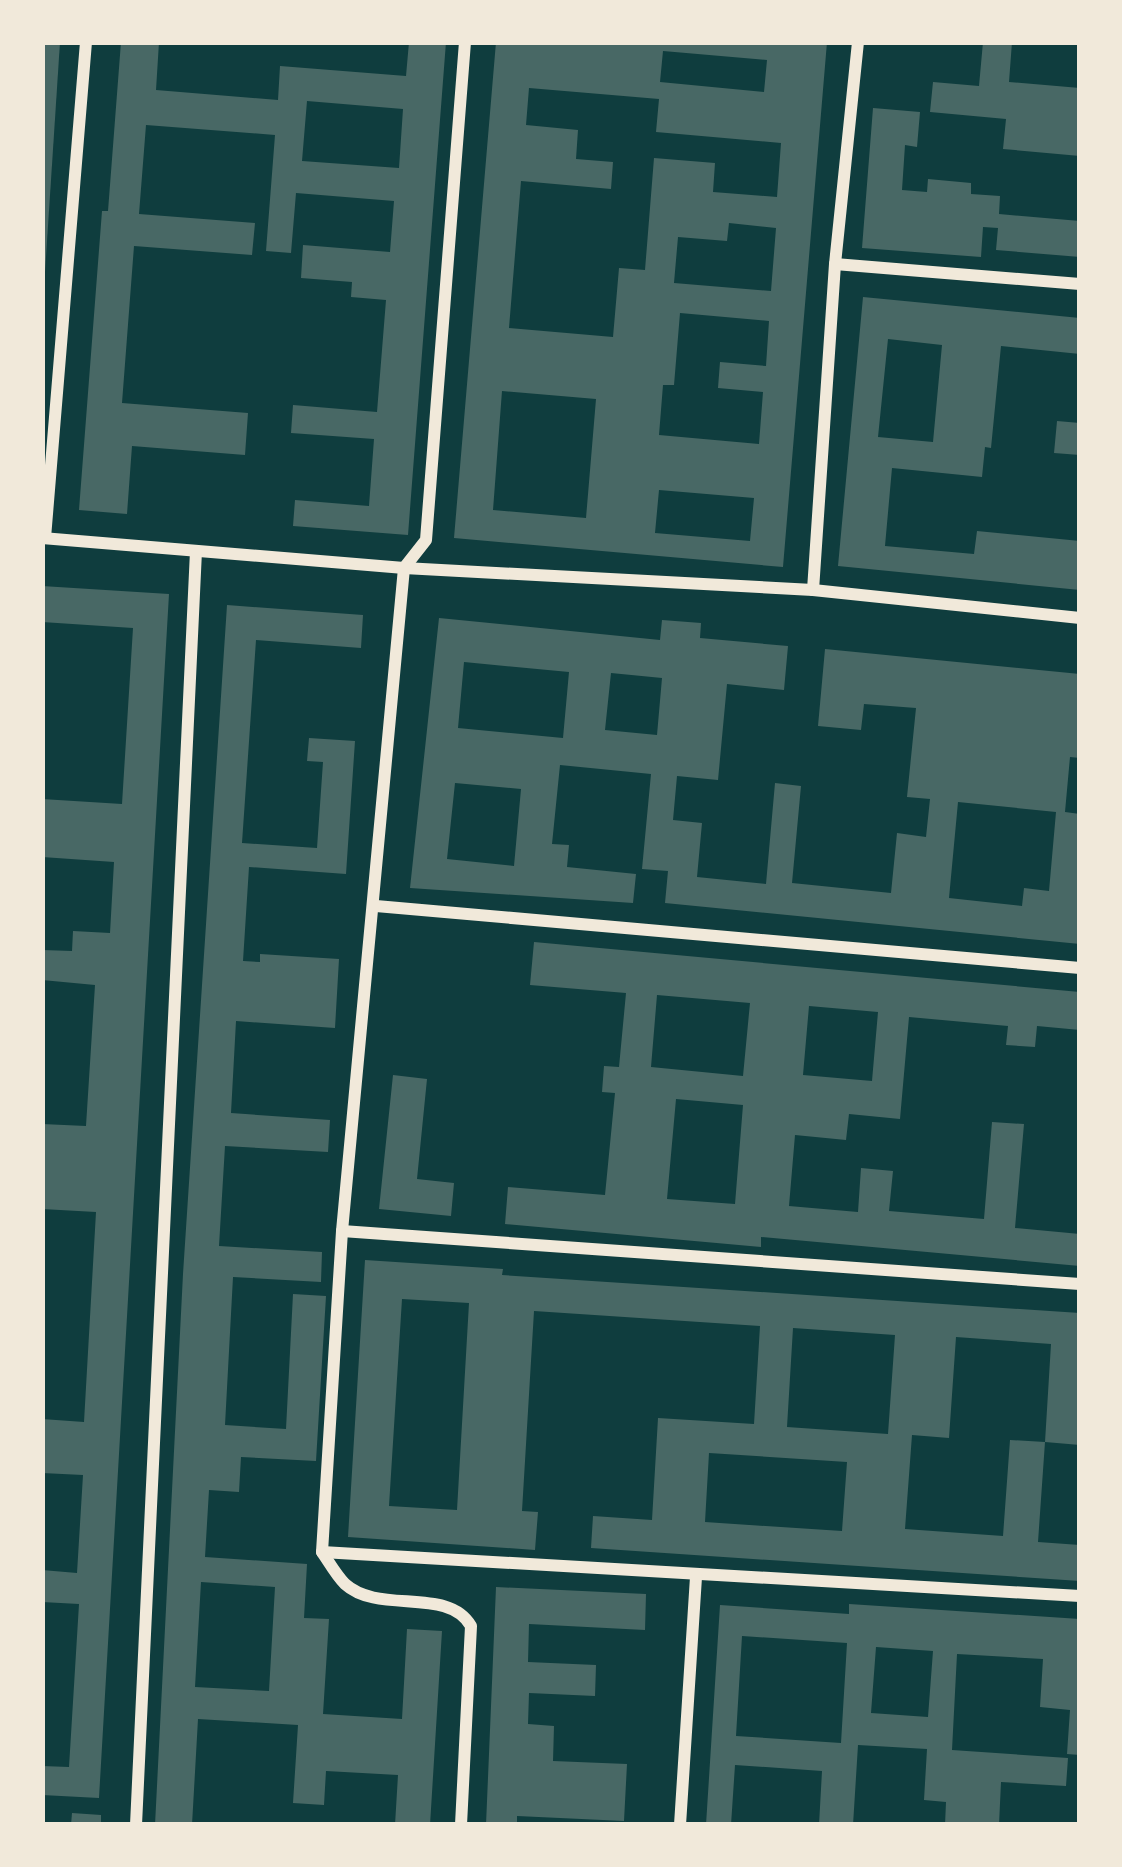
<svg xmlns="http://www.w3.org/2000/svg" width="1122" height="1867" font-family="Helvetica,sans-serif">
<rect width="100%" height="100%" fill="#0f3d3e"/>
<g fill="#486865" fill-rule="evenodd">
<polygon points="42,42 60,42 45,272 42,271"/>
<path d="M121 42H159L156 90 278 100 280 66 406 76 409 42H446L408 535 293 526 295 500 369 506 374 439 291 433 293 405 377 412 386 300 351 297 352 282 301 278 303 245 390 252 394 201 296 193 291 253 266 251 275 135 146 125 139 214 255 223 252 255 134 246 122 403 248 413 245 455 132 446 127 514 79 510 102 211H108ZM307 101 403 109 399 168 302 161Z"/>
<path d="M496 42H827L783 567 454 538ZM663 51 767 60 764 92 660 82ZM529 88 659 99 656 132 781 143 777 197 713 192 715 163 654 158 645 270 619 268 613 337 509 328 521 181 611 189 613 162 576 159 578 130 526 125ZM729 223 776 228 771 291 674 283 678 237 727 241ZM680 313 769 321 766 366 720 362 718 388 763 392 759 444 659 435 663 385H674ZM502 391 596 399 586 518 493 510ZM659 490 754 498 750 541 655 533Z"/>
<polygon points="983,42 1012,42 1009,82 1080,88 1080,156 1003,149 1006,119 930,112 933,82 979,86"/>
<polygon points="873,108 920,112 917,147 905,145 902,190 927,192 928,179 971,183 971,194 1000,196 999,214 1080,221 1080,257 996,250 998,228 983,227 981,257 862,248"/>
<path d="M863 297 1080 318V354L1001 346 991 448 985 447 982 477 892 468 885 546 974 554 977 531 1080 541V590L838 566ZM888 339 942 345 933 442 878 437Z"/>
<polygon points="1057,421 1080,423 1080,455 1054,453"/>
<polygon points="42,586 169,594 99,1798 42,1795 42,1766 69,1767 79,1604 42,1602 42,1570 77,1573 83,1475 42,1473 42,1419 84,1422 96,1212 42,1209 42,1124 86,1126 95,985 42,980 42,950 72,951 73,931 110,933 114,862 42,857 42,799 122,804 133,628 42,622"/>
<path d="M227 605 363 615 361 648 256 640 242 843 317 848 323 762 307 761 309 738 355 741 346 874 249 867 243 961 260 962V954L339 959 335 1028 236 1021 231 1113 330 1120 328 1152 225 1146 219 1246 322 1252 321 1282 233 1277 225 1425 286 1429 293 1294 326 1296 316 1461 241 1457 239 1492 209 1490 205 1557 307 1564 304 1618 329 1619 323 1714 402 1719 407 1629 442 1631 430 1825H395L398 1775 326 1771 324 1805 293 1803 298 1725 198 1719 192 1825H155L183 1274ZM201 1582 275 1587 269 1691 195 1687Z"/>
<path d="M439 618 660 640 662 620 701 623 700 638 788 646 784 690 727 684 718 780 677 776 673 820 702 823 697 877 766 884 775 783 801 786 792 883 891 893 897 833 926 837 930 799 907 797 916 708 864 704 861 730 818 726 825 649 1080 674V758L1070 757 1065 812 1080 814V944L665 903 668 871 642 869 651 774 560 765 552 844 569 845 567 867 636 874 633 903 410 888ZM464 662 569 672 563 738 458 728ZM611 673 662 678 657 735 605 730ZM455 783 521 789 514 866 447 859ZM958 802 1056 812 1049 891 1024 888 1022 906 949 898Z"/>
<path d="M534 942 1080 992V1030L1037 1026 1035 1047 1006 1045 1008 1026 909 1017 900 1119 849 1114 846 1140 795 1135 789 1206 858 1212 861 1168 893 1171 889 1211 984 1219 992 1122 1024 1124 1015 1228 1080 1234V1266L761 1237V1247L505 1224 508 1187 605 1195 615 1093 602 1092 604 1066 619 1067 626 993 530 985ZM657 995 750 1003 743 1076 651 1067ZM809 1006 878 1012 872 1081 803 1075ZM676 1099 743 1105 735 1204 667 1199Z"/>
<polygon points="393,1075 427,1079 417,1179 454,1183 451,1216 379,1209"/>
<path d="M365 1260 503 1269 502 1275 1080 1313V1445L1045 1442 1038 1542 1080 1545V1581L591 1548 593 1516 652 1520 658 1418 754 1424 760 1326 534 1311 522 1511 538 1512 535 1550 348 1537ZM402 1299 469 1303 457 1510 389 1506ZM793 1328 895 1335 888 1434 787 1427ZM956 1337 1051 1344 1045 1442 1010 1440 1003 1536 905 1529 912 1435 949 1438ZM709 1453 847 1462 842 1531 705 1522Z"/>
<polygon points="496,1587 646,1594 645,1630 529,1624 528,1662 596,1665 595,1696 529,1693 528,1724 554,1726 553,1761 627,1764 624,1821 517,1816 517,1825 486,1825"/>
<path d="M849 1604 1080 1619V1755L1067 1754 1070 1710 1040 1707 1043 1659 957 1654 952 1750 1068 1758 1066 1786 1001 1782 999 1825H945L946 1802 924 1800 927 1749 858 1745 853 1825H819L822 1771 735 1765 731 1825H706L720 1605 849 1614ZM742 1636 847 1643 841 1743 736 1736ZM876 1647 933 1651 928 1717 871 1713Z"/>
<polygon points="72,1813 101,1815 101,1825 71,1825"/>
</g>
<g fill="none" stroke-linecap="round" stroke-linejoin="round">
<g stroke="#f1e9da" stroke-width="12">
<polyline points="835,264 1080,284"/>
<polyline points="42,538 404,568 813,590 1080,618"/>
<polyline points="45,538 86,42"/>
<polyline points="813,590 835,264 858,42"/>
<polyline points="376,906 1080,968"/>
<polyline points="342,1231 1080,1284"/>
<polyline points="322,1552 1080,1596"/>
<polyline points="136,1825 196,551"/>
<path d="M461 1825 471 1626C448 1586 379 1615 345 1584 336 1575 329 1562 322 1552L342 1231 404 568 426 540 465 42"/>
<polyline points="680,1825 696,1577"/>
</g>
</g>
<rect width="1122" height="1867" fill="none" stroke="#f1e9da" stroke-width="90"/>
</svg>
